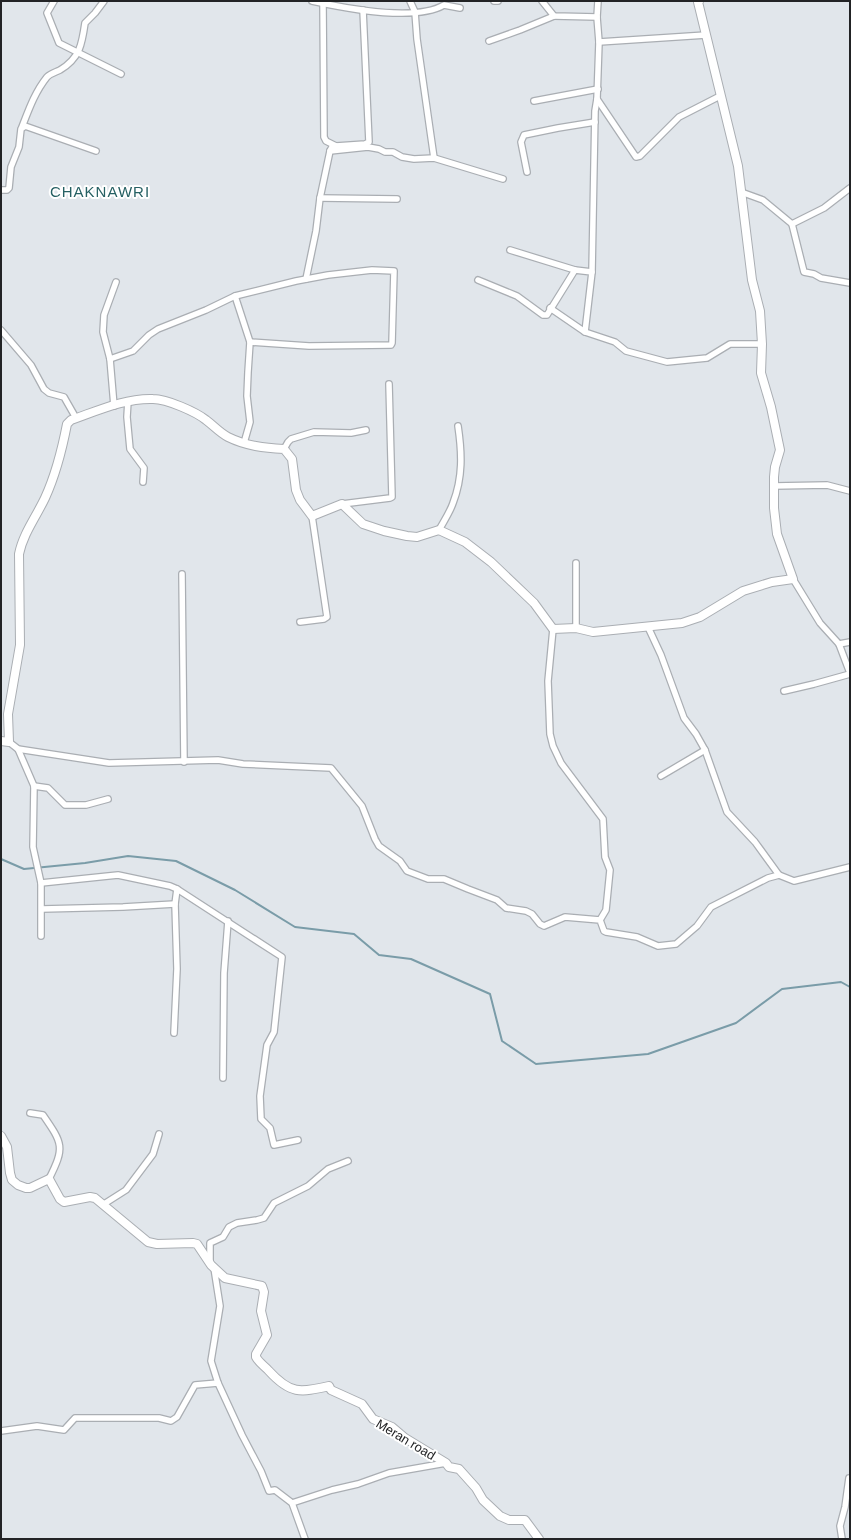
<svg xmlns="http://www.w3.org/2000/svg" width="851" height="1540" font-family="Helvetica,sans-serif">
<rect width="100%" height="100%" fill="#e1e6eb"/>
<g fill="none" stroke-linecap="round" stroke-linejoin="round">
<polyline stroke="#7a9ca8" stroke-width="2" points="1,859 24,869 85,863 128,856 176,861 235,890 295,927 354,934 379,955 411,959 490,994 502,1041 536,1064 648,1054 736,1023 782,989 841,982 850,987"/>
<g stroke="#aaaeb3" stroke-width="8">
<g id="street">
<polyline points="54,1 47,13 59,43 121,74"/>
<path d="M312 1C344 8 415 22 444 5L460 8"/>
<polyline points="410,1 415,12 417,39 434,158"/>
<polyline points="494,1 498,1"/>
<polyline points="542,1 554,16 597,17"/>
<polyline points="598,1 597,17 599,42 597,99 636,157 640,156 679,117 720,96"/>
<polyline points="323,3 324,137 326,141 336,146"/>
<polyline points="489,41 520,30 554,16"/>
<polyline points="599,42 706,35"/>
<polyline points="534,101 598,89"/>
<path d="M22 127C29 109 35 92 47 77 51 73 56 72 60 70 80 58 82 44 85 23L95 13 104 1"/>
<polyline points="330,151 368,147 379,149 385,152 393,152 402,157 414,159 434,158 503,179"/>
<polyline points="527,172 521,142 524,135 558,128 595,122"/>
<polyline points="1,190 7,190 9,188 11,167 19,147 21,129 25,126 96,151"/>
<polyline points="741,192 763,200 792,224 824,208 850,188"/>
<polyline points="320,198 397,199"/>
<polyline points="792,224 804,272 814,274 821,278 850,283"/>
<polyline points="510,250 575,270"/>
<polyline points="592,272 595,111 597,99"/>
<polyline points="306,279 316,231 320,198 330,151 332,147 336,146 365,144 369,142 363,10"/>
<polyline points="478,280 517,296 543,315 547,315 575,270 592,272 585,332"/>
<polyline points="235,296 250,342"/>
<polyline points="550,308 585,332 615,342 626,351 667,362 707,358 730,344 762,344"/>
<polyline points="1,330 31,365 44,389 49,393 64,397 76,418"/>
<polyline points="110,359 133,351 149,335 158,329 206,310 235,296 296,281 328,275 372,270 394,271 392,343 391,345 309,346 250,342 248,372 247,396 250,422 244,443"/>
<polyline points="128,401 127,417 130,449 144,468 143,482"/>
<polyline points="114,406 110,359 103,332 104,315 116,282"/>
<polyline points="284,449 288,442 291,439 314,432 351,433 366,430"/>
<polyline points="774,486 827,485 850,491"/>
<polyline points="342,504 390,498 392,497 389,384"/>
<path d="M439 530C444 521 450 512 453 503 463 477 462 453 458 426"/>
<polyline points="576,563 576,628"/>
<polyline points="182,574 184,762"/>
<polyline points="793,579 820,623 839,644 850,673"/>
<polyline points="300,622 324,619 327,617 312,516"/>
<polyline points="648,627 661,655 684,718 696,734 705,750 727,812 755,842 779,875"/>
<polyline points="553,629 548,681 550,734 553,746 561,763 603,819 605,857 610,870 606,910 600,920"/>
<polyline points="839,644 850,642"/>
<polyline points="784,691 814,684 850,674"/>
<polyline points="9,742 18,749 109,763 218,760 243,764 331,768 362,806 375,839 379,846 400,861 407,871 428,879 444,879 468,889 497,900 506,908 526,911 532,914 540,924 544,926 565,917 600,920 604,931 606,932 637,937 658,946 676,944 697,926 711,907 768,878 779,875 794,881 850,867"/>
<polyline points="18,749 34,786 33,847 41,883 41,936"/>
<polyline points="661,776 705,750"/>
<polyline points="34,786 48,788 65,805 86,805 108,799"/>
<polyline points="41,883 118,875 170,886 177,889 282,957 274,1032 267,1045 260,1096 261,1119 270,1128 274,1145 298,1140"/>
<polyline points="42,909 123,907 175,904"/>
<polyline points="174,1033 177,969 175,904 177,889"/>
<polyline points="223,1078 224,973 228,921"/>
<path d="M30 1113 43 1115C63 1144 65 1147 49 1179"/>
<polyline points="104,1204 126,1190 153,1154 159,1134"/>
<polyline points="210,1264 210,1243 223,1237 229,1227 237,1223 257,1220 264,1218 274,1203 308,1186 328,1169 348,1161"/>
<polyline points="214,1268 220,1306 211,1361 218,1383 242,1435 261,1471 269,1491 275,1490 292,1503 305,1539"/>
<polyline points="1,1431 37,1426 64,1430 75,1418 159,1418 171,1421 177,1417 195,1385 218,1383"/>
<polyline points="292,1503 332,1490 358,1484 389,1473 446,1463"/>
<polyline points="842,1539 840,1526 845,1507 849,1478 850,1478"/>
</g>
</g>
<g stroke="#aaaeb3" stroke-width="10">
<g id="secondary">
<path d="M1 741 9 742 8 714 20 645 19 554C23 534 36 517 45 498 56 474 62 450 67 424L71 420C97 411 125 398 153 399 167 399 196 412 206 420 214 426 220 433 228 437 246 446 265 448 284 449L292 459 296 490 300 500 312 516 342 504 363 524 384 531 407 536 417 537 439 530 465 542 491 562 534 603 553 629 576 628 593 632 682 623 700 617 743 591 772 582 793 579 777 534 774 508V477L775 467 780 450 771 407 761 373 762 344 760 311 752 280 738 166 698 2 699 1"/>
<path d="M1 1136 7 1147 10 1173 12 1180 18 1185 26 1188H30L49 1179 60 1199 64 1202 90 1197 95 1198 148 1242 157 1244 193 1243 197 1244 211 1265 225 1278 262 1286 264 1292 261 1311 267 1335 256 1354V1357C259 1363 265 1366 269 1371 290 1394 300 1393 329 1386L331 1390 362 1404 373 1419 392 1427 405 1438 446 1463 449 1467 459 1469 476 1488 483 1500 500 1516 509 1520H525L539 1539"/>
</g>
</g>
<use href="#street" stroke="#fff" stroke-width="5.5"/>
<use href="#secondary" stroke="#fff" stroke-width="8"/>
</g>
<g text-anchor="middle" stroke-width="4" stroke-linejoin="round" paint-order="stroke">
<g font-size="13" fill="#222325" stroke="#fff">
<text transform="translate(406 1439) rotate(31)" y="5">Meran road</text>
</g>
<g font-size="15" letter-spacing="1" fill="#266063" stroke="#fff">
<text x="100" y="197">CHAKNAWRI</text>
</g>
</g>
<rect width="851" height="1540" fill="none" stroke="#222325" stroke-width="4"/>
</svg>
